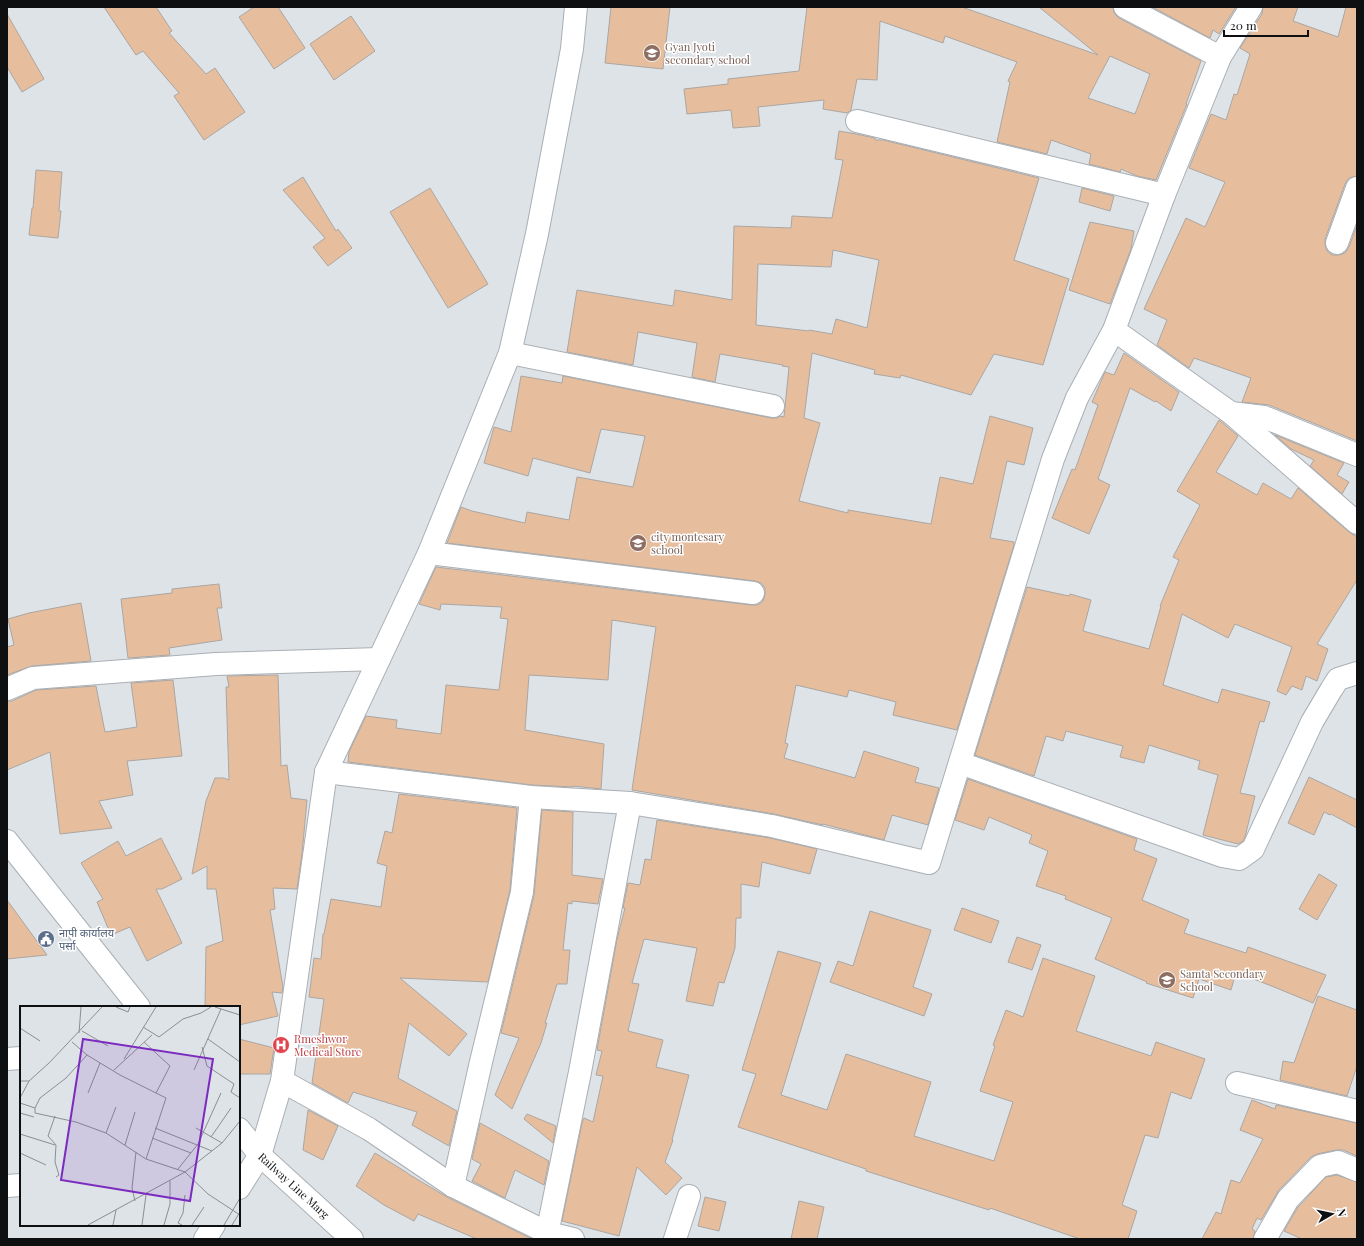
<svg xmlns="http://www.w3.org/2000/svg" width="1364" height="1246" font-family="'Playfair Display','Noto Sans Devanagari',serif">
<rect width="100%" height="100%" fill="#dee3e8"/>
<g fill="#e6be9d" stroke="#aba6a2" fill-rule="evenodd">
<polygon points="104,7 156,7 172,31 169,33 206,74 215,68 245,112 204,140 174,96 179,93 143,51 136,55"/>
<polygon points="254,7 278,7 305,48 274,69 239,17"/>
<polygon points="611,7 670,7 663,69 605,63"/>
<path d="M807 7H962L1098 55 1039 7H1113L1114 13 1119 18 1201 61 1186 104H1187L1156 180 1137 176 1121 169 1120 172 1089 164 1091 154 1051 140 1047 154 997 142 1010 82 1008 81 1017 62 945 36 943 43 880 21 877 80 857 79 851 110 847 113 823 109 824 100 758 107 760 126 733 128 731 110 687 114 684 89 728 84V79L799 71ZM1110 56 1150 74 1135 114 1088 98Z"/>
<polygon points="1152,7 1236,7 1219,34 1213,30 1210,38"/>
<polygon points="1263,7 1298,7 1293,21 1338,37 1346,7 1357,7 1357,176 1349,178 1345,184 1325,239 1325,245 1327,251 1332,255 1339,255 1345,253 1349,247 1357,225 1357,441 1269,405 1242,402 1251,378 1194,358 1189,368 1157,345 1167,320 1144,309 1186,218 1205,227 1225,182 1189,168 1211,114 1226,120 1234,94 1237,95 1250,54 1240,48 1262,14"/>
<polygon points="7,14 44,79 22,92 7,67"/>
<polygon points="351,16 375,51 334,80 310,44"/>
<path d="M839 131 856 134 875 138V140H883L1039 178 1014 260 1069 279 1043 365 994 354 971 395 901 375 900 378 874 374 875 370 812 353 804 418 820 423 799 501 848 513V510L931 524 940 477 973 484 990 416 1033 428 1024 465 1007 461 990 538 1014 542V545L957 730 893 715 896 702 849 690 847 697 796 685 785 743 788 744 784 758 855 778 864 751 919 768 915 782 939 788 928 825 892 815 884 840 823 824V825L774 814 632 790 656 627 612 620 608 680 529 675 525 730 604 744 601 789 573 786V787L532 785 348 762 349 752 366 716 397 720 396 728 441 734 446 685 499 690 508 619 500 618 502 607 441 604 440 610 419 604 436 567 751 605H758L763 601 765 595V588L761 583 755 581 447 543 461 507 472 511 525 523 527 512 569 520 577 477 633 487 645 436 601 429 590 473 533 458 528 476 484 463 494 427 511 432 521 376 562 383 563 376 771 418H777L780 416 784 417 789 367 782 366 783 365 720 354 715 382 692 377 697 343 638 332 633 365 567 352 577 290 673 306 675 290 732 300 734 226 791 228 792 216 832 218 843 160 835 159ZM833 250 879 260 867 328 836 319 832 334 809 330V331L756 325 758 264 831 267Z"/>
<polygon points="36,170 62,172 59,211 61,211 58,238 29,235 32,208 33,208"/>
<polygon points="303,177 336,231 338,229 352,248 328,266 313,247 325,238 283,190"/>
<polygon points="430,188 488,284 448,308 390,212"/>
<polygon points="1082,188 1114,196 1110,211 1079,202"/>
<polygon points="1090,222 1134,231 1131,249 1110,304 1069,290"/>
<polygon points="1124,353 1179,392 1171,411 1156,401 1155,402 1130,388 1098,479 1110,485 1089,534 1052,518 1072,469 1075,470 1098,405 1092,402 1105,372 1114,375"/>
<polygon points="1219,420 1238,436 1216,472 1257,495 1263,483 1291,499 1298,488 1349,532 1357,537 1357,580 1317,644 1328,649 1317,681 1306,676 1302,690 1292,686 1286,695 1277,691 1292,647 1235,624 1228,638 1182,614 1163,685 1218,703 1222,689 1270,702 1264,722 1260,721 1240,793 1255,796 1245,837 1243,841 1238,844 1203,835 1218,775 1198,769 1200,761 1149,745 1144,763 1120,757 1123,746 1066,731 1063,741 1046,736 1034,776 975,755 1027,587 1069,596 1070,594 1091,600 1083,631 1149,649 1161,606 1160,606 1179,560 1173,557 1200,505 1177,491"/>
<polygon points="1275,435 1344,463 1337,475 1349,482 1342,494 1310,466 1314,460 1291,449"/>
<polygon points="219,584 222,608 217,608 222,640 169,648 170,655 128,658 121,599 172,593 172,589"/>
<polygon points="81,603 91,661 32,666 7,675 7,647 14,645 8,619 29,613"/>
<polygon points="278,675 281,766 287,765 291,798 307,800 302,854 297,889 273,888 275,909 270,910 283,987 282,993 272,992 278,1016 239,1025 239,1007 205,1007 206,947 223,941 216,889 207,889 207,866 192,874 206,801 215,778 224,778 229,780 226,687 229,687 227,676"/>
<polygon points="173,680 182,756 127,761 133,795 99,801 112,828 60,834 50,752 7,770 7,701 12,701 36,690 96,686 105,732 137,727 131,683"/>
<polygon points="1309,777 1357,800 1357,828 1331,814 1330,815 1324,812 1314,835 1288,823"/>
<polygon points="968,779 1137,839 1134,850 1157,859 1142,900 1189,920 1184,933 1246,953 1248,947 1326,975 1313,1003 1279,989 1236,972 1231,990 1199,979 1193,998 1146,983 1147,982 1095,959 1112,918 1065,899 1066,896 1036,886 1048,851 1029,843 1032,835 989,817 984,830 955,820"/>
<polygon points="399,794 517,808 510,890 488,982 400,978 467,1034 449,1056 409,1023 398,1078 457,1111 449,1146 412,1125 417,1112 353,1092 348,1103 312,1083 324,999 309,997 314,958 321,959 323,934 324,934 331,899 381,907 387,866 377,863 385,831 392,833"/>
<polygon points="542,810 573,812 572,875 603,879 598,904 572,901 572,904 568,903 563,950 570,950 567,984 557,984 545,1023 547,1023 541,1043 512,1109 495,1095 519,1038 501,1033 534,895"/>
<polygon points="657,820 770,838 817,849 810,874 762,862 759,887 741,884 741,918 736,918 735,948 724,983 719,982 713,1006 686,1001 697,948 644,939 632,983 639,984 628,1031 663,1040 656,1067 689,1075 672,1140 673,1140 665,1162 682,1178 666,1195 637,1167 619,1236 562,1221 582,1123 584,1118 593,1122 603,1076 596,1075 602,1051 597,1050 617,939 625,908 623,908 628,883 640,885 645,859 651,860"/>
<polygon points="161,838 182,879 162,889 156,889 182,943 147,961 130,927 111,935 97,902 103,899 81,863 118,841 126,856"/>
<polygon points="1319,874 1337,885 1317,920 1299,909"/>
<polygon points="7,900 47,955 7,959"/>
<polygon points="962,908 999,921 991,943 954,930"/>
<polygon points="870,911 931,930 913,987 932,994 924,1016 830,982 838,961 853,966"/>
<polygon points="1017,937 1041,945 1032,970 1008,962"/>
<polygon points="778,951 821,963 781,1095 827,1110 846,1054 931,1082 914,1136 994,1161 1013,1102 980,1091 995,1046 993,1045 1006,1010 1023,1017 1043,958 1095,976 1076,1031 1151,1056 1156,1042 1205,1059 1191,1099 1171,1092 1158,1138 1145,1135 1122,1205 1137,1211 1128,1239 1080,1239 990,1208 989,1210 866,1171 866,1169 738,1127 756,1074 742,1070"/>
<polygon points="1318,996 1357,1010 1357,1066 1347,1096 1280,1080 1283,1061 1294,1063"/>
<polygon points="239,1039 274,1048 270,1074 239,1074"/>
<polygon points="1252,1100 1275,1109 1276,1105 1357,1123 1357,1156 1343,1150 1336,1150 1317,1154 1311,1157 1279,1190 1261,1220 1257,1218 1252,1229 1255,1231 1253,1239 1202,1239 1216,1212 1221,1214 1231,1180 1240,1183 1263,1139 1240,1130"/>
<polygon points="308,1110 338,1126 323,1160 303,1150"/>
<polygon points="527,1114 556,1126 553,1143 524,1119"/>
<polygon points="480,1123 549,1161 544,1185 515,1170 505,1198 472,1181 481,1164 472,1159"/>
<polygon points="375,1153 406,1172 410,1175 447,1197 532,1239 477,1239 418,1214 414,1221 384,1205 356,1186"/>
<polygon points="1337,1175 1357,1182 1357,1239 1302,1239 1284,1231 1298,1207 1326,1177"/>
<polygon points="705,1197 726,1202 719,1231 698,1226"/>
<polygon points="799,1201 824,1207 817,1239 791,1239"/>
</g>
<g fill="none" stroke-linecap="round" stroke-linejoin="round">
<g stroke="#aaafb4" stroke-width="24">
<g id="street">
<polyline points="1125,7 1220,57"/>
<polyline points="857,121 1164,195"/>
<polyline points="1337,243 1357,188"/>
<polyline points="1114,330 1231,413 1357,523"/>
<polyline points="510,353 773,406"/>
<polyline points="1231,413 1264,417 1357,455"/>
<polyline points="429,553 753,593"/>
<polyline points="7,689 33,678 216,664 379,659"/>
<polyline points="960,763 1222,856 1239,859 1253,849 1312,722 1331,690 1338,679 1357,673"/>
<polyline points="326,772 531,797 630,803 772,826 929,863 1053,459 1077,398 1114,330 1164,195 1220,57 1251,7"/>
<polyline points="7,1059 21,1058"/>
<polyline points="282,1081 369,1129 453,1186 548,1233 573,1239"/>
<polyline points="1237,1083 1357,1111"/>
<polyline points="7,1186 21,1185"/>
<polyline points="453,1186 481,1062 522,892 531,797"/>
<polyline points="546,1239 580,1072 630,803"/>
<polyline points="675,1239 689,1196"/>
<polyline points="1265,1239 1288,1199 1320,1166 1338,1162 1357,1170"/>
</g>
</g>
<g stroke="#aaafb4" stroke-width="24">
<g id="secondary">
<polyline points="7,841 139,1007"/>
<path id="s1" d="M239 1129 260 1155 352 1239"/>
<polyline points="239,1188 260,1155 282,1081 326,772 429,553 510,353 537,234 572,49 576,7"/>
<polyline points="205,1239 214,1225"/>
</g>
</g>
<use href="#street" stroke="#fff" stroke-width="22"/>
<use href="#secondary" stroke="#fff" stroke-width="22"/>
</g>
<defs>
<g id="school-disc" transform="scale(0.9)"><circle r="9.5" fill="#8d6e63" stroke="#fff"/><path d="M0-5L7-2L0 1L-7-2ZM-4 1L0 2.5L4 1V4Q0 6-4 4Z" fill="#fff"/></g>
<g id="civic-disc" transform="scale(0.9)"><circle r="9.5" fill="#5c6f8a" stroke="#fff"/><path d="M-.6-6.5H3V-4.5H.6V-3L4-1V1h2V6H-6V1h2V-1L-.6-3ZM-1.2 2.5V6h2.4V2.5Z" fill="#fff"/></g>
<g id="hospital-disc" transform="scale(0.9)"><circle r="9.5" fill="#e0444e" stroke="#fff"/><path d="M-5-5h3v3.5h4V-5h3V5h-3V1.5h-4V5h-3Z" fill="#fff"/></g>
</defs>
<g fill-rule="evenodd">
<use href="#school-disc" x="652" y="53"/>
<use href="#school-disc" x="638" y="543"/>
<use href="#civic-disc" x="46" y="939"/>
<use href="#school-disc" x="1167" y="980"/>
<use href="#hospital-disc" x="281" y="1045"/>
</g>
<g text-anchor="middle" stroke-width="3" stroke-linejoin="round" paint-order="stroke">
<g font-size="11" fill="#785e54" stroke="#fff" text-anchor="start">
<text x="665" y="51">Gyan Jyoti<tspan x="665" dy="13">secondary school</tspan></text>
<text x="651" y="541">city montesary<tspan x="651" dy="13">school</tspan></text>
<text x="1180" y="978">Samta Secondary<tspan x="1180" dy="13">School</tspan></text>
</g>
<g font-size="11" fill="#4e5e75" stroke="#fff" text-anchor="start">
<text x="59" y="937">नापी कार्यालय<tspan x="59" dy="13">पर्सा</tspan></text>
</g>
<g font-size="11" fill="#be3a42" stroke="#fff" text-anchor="start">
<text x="294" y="1043">Rmeshwor<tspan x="294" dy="13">Medical Store</tspan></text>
</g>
<g font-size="11" fill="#0e0f11" stroke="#fff">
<text dy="4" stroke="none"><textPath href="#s1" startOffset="79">Railway Line Marg</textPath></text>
</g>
</g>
<g transform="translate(20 1006)">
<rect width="220" height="220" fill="#dee3e8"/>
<path fill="none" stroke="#8b8e92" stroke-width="1" d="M96 1 108 6 110 1M195 1 220 9M123 21 139 31 163 13 181 7 191 1M0 22 20 35M62 25 88 40M59 27 61 1M188 33 220 56M52 36 67 49 100 69 146 92 126 153M124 36 150 60 136 87M182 41 187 60 214 78 211 86 220 92M104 53 136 1M94 64 132 29M174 64 201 3M0 75H9L29 57 82 1M68 87 80 57M0 92 9 75M0 97 15 102V107L56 116 86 127 126 153 165 166 188 188 220 209M15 102 20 92 46 72 67 49M0 107 14 111M35 110 28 130 36 139 35 156 39 169 36 171M135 122 192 145M176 122 202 137M86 127 96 101M0 128 35 139M191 131 211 102M132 132 171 147M105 139 115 106M0 147 26 159M158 163 178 138 201 87M115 195 112 182 116 146M68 219 165 166 202 137 220 115M93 219 96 204M122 219 126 189M144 219 150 198V175M162 219 158 217 163 207 165 189M172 219 184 201M204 219 220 192M212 219 220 206"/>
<path fill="#7b2cbf" fill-opacity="0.15" stroke="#7b2cbf" stroke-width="2" d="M63 33 193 53 170 195 41 174Z"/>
<rect width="220" height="220" fill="none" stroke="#0e0f11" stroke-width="2"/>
</g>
<rect width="1364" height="1246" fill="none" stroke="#0e0f11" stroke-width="16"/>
<g transform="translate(1332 1214) rotate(81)" stroke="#ffffff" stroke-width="3" paint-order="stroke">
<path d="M0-3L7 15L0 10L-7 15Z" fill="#0e0f11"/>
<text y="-6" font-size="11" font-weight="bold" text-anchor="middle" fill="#0e0f11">N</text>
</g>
<path d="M1224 30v6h84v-6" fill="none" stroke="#0e0f11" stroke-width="2"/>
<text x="1230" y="30" font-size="12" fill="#0e0f11" stroke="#ffffff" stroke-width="3" paint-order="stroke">20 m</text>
</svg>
